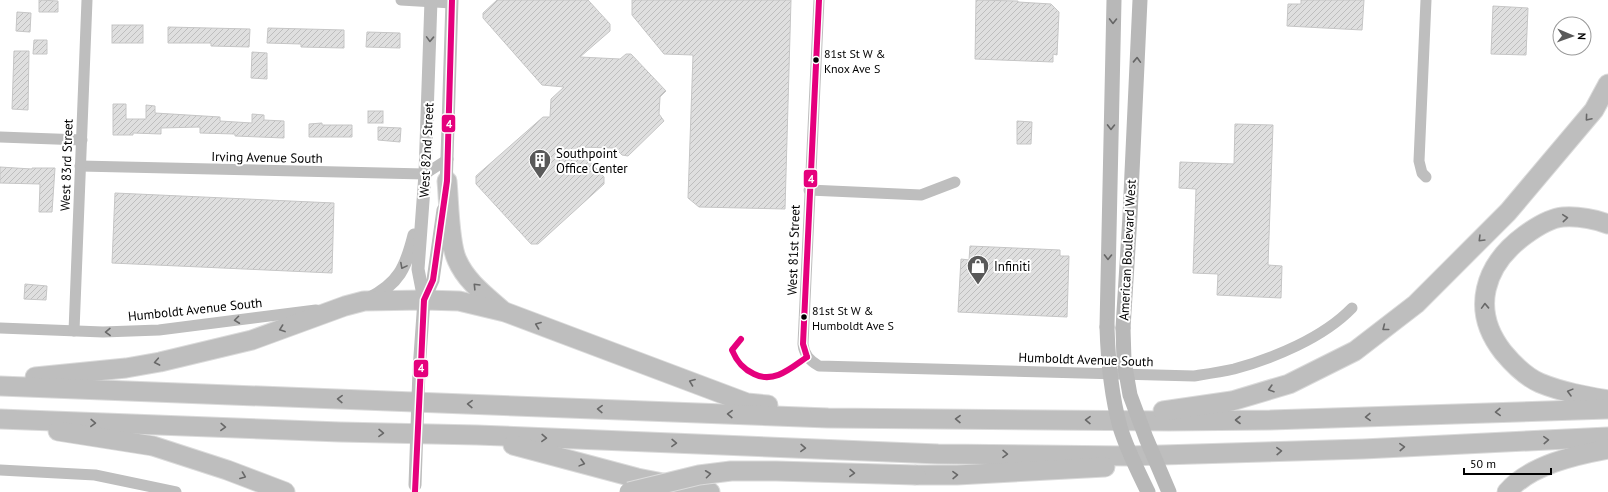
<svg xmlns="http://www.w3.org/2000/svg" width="1608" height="492" font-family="'PT Sans',sans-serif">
<defs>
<pattern id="building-hatch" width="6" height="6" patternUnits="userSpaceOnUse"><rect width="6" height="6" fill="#dfdfdf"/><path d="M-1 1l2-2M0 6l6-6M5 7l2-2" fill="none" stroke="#bebebe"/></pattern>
</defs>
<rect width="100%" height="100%" fill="#fff"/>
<g fill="url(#building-hatch)" stroke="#c6c6c6">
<polygon points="39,0 58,1 58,12 39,12"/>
<polygon points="497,0 588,0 610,24 610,31 580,57 620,59 626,54 631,54 666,91 660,97 659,114 664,121 628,156 622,155 615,148 577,147 604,177 604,184 538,244 531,244 476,184 476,176 543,117 550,117 551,99 564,87 542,85 483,18 483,13"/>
<polygon points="632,0 791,0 785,209 699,207 688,198 693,55 664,54 632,15"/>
<polygon points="976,0 1018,1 1018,2 1051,4 1059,12 1057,55 1053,54 1053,62 975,59"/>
<polygon points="1301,0 1364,0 1362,30 1287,26 1288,4 1301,4"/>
<polygon points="1493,6 1528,8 1526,55 1491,54"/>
<polygon points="17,12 31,13 30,32 16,31"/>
<rect x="112" y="25" width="31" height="18"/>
<polygon points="168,27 250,29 249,47 211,46 211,43 168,43"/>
<polygon points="268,28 344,30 344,48 301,47 301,44 267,43"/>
<polygon points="367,32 400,33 400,48 366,47"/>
<polygon points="34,40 47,40 47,54 33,54"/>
<polygon points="14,51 29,51 28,110 12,109"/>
<polygon points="252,52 267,53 267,79 251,78"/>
<polygon points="113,104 126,104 126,119 146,119 146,105 155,106 155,113 220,117 220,121 252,123 252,114 264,115 264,120 284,121 284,138 235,136 235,134 200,133 200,127 161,128 161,134 133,133 133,135 113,135"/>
<rect x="368" y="111" width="15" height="12"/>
<polygon points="1017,121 1032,122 1031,144 1017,144"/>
<polygon points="322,123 322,125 352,125 352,137 309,137 309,124"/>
<polygon points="1235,124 1273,125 1268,265 1282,266 1281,298 1217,295 1218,274 1193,273 1196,189 1179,188 1180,162 1234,164"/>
<polygon points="378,127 401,128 400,142 378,140"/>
<polygon points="0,167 32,169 32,168 55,168 52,212 39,212 40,184 0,183"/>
<polygon points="115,193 334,203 332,273 112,263"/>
<polygon points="970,246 1060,250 1060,256 1069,256 1067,317 958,312 961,259 969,260"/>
<polygon points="25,284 47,286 46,300 24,299"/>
</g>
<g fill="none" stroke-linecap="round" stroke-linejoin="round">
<g stroke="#dbdbdb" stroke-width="21">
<g id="motorway">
<path d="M447 181C449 201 449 243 457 260 466 281 485 295 502 310"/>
<path d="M1608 224C1594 219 1578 216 1563 217 1550 218 1536 227 1525 235 1484 265 1470 310 1503 352 1513 364 1526 377 1540 383 1562 392 1585 396 1608 400"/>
<polyline points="35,377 126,368 160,362 252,340 345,306 364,301 424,300 459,301 505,312 747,403 768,405"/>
<polyline points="0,386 828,418 1169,421 1270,420 1608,409"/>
<polyline points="1163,411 1232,401 1289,384 1355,351 1416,304 1508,212 1594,110 1608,84"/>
<polyline points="0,419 340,432 477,435 938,454 1128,456 1363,449 1608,437"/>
<polyline points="58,431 153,446 227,470 285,492"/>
<polyline points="513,445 637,478 710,492"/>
<polyline points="916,475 957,475 1105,467"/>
<path d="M1507 492C1530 465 1575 455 1608 449"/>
</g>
</g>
<g stroke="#bebebe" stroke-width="11">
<polyline points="401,0 452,3"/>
<path d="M819 0 803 344C804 355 810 361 819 366L1194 376C1207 374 1221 372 1234 369 1274 358 1323 338 1352 308"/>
<polyline points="1426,0 1419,161 1422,173 1426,177"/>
<polyline points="0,137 82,140"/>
<polyline points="80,166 425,174 448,159"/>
<polyline points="809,190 921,195 955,182"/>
<polyline points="0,328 103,332 159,330 316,310"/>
<polyline points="74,331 87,0"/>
<polyline points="0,470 95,475 176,492"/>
</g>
<g stroke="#bebebe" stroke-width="13">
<polyline points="446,189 452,0"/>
<path d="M368 299C399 284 406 267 414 235"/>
<polyline points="424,300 433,280 443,210"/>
<polyline points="419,370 424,300 418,269 425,174 431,0"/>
</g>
<g stroke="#b8b8b8" stroke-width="15">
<polyline points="1107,327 1114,0"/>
<polyline points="1123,328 1130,216 1140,0"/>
</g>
<use href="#motorway" stroke="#bebebe" stroke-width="19"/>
<g stroke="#dbdbdb" stroke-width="21" stroke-linecap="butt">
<polyline id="motorway-bridge" points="629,492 699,475 731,471 776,471 916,475"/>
</g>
<polyline stroke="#bebebe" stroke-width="13" points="415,485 419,370"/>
<g stroke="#b8b8b8" stroke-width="15">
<path d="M1107 327C1108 361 1111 394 1120 427 1127 450 1138 471 1148 492"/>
<polyline points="1123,328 1124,361 1130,395 1146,438 1169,492"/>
</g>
<use href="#motorway-bridge" stroke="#bebebe" stroke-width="19"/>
<g stroke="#fff" stroke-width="9">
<g id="bus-1">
<path d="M741 339 732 350C737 362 743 369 754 374 774 384 791 368 807 357"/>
<polyline points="807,357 803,344 819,0"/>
<polyline points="415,492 424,300 433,280 447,181 452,0"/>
</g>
</g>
<use href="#bus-1" stroke="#e5007d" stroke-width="6"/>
</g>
<defs><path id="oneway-chevron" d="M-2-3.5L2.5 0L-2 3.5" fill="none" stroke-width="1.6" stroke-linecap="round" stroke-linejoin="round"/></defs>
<g stroke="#656565">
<use href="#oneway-chevron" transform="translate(1113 21) rotate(91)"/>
<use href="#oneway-chevron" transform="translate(1137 60) rotate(-88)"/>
<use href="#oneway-chevron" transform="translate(1111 127) rotate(91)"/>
<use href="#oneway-chevron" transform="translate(1108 257) rotate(91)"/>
</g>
<g stroke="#686868">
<use href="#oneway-chevron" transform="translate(430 39) rotate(92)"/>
<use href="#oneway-chevron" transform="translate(1588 118) rotate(130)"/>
<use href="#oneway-chevron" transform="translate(1565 218) rotate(-5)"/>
<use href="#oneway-chevron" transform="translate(1481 239) rotate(135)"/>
<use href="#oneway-chevron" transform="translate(403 266) rotate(118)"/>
<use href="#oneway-chevron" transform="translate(476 286) rotate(-134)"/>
<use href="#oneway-chevron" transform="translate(1485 306) rotate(-92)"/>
<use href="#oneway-chevron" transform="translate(237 320) rotate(173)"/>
<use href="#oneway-chevron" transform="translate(538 325) rotate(-159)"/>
<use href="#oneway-chevron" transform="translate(1385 328) rotate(142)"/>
<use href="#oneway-chevron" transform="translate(282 329) rotate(160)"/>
<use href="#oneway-chevron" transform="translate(108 332) rotate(179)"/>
<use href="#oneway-chevron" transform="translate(157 362) rotate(169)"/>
<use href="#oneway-chevron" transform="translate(692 382) rotate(-159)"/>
<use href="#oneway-chevron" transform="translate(1271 389) rotate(163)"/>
<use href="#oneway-chevron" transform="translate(1570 392) rotate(-165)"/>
<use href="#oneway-chevron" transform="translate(340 399) rotate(-178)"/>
<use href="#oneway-chevron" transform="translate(470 404) rotate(-178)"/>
<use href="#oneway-chevron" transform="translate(600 409) rotate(-178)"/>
<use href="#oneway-chevron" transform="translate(1498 412) rotate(178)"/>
<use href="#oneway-chevron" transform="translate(730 414) rotate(-178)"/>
<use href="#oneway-chevron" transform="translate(1368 417) rotate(178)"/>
<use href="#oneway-chevron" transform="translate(958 419) rotate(-179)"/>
<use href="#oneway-chevron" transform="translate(1088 420) rotate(-179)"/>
<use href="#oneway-chevron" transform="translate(1238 420) rotate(180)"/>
<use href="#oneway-chevron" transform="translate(93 423) rotate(2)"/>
<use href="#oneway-chevron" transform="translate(223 427) rotate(2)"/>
<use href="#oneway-chevron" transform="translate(381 433) rotate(1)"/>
<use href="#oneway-chevron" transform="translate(544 438) rotate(2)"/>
<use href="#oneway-chevron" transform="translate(1546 440) rotate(-3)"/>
<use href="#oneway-chevron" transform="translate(674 443) rotate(2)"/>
<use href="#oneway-chevron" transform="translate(1402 447) rotate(-3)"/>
<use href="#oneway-chevron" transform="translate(803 448) rotate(2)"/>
<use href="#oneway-chevron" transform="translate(1279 451) rotate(-2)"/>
<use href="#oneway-chevron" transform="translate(1005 454) rotate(1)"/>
<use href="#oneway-chevron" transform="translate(582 463) rotate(15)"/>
<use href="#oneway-chevron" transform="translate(852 473) rotate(2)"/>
<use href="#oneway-chevron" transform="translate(708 474) rotate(-7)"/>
<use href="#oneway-chevron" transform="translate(955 475) rotate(-1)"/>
<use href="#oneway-chevron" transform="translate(243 476) rotate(21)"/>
</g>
<defs>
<g id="building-pin" transform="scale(1.15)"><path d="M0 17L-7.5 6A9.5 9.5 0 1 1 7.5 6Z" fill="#595959" stroke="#fff"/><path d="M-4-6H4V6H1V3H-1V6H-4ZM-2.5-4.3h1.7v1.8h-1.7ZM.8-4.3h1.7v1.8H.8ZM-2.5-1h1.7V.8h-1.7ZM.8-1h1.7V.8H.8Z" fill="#fff"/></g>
<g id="shop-pin" transform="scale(1.15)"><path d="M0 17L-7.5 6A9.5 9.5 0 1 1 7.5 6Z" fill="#595959" stroke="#fff"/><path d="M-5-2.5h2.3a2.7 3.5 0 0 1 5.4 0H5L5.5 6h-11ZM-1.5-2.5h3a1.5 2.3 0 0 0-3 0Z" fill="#fff"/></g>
</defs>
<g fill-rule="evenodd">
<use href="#building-pin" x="540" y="160"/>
<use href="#shop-pin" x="978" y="266"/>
</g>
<g fill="#000" stroke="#fff" stroke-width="1.5">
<circle cx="816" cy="60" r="3.5"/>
<circle cx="804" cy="317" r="3.5"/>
</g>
<g text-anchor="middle" stroke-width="4" stroke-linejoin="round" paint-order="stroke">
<g font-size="12" fill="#000" stroke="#fff" text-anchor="start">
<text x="824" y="58">81st St W &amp;<tspan x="824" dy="15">Knox Ave S</tspan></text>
<text x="812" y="315">81st St W &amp;<tspan x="812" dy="15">Humboldt Ave S</tspan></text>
</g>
<g font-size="13" fill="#000" stroke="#fff">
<text transform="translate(426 150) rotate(-87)" y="5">West 82nd Street</text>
<text transform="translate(267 157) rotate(1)" y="5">Irving Avenue South</text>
<text transform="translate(66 165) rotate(-88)" y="5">West 83rd Street</text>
<text transform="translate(793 250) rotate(-88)" y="5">West 81st Street</text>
<text transform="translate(1127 250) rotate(-87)" y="5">American Boulevard West</text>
<text transform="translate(195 309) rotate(-6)" y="5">Humboldt Avenue South</text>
<text transform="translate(1086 359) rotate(2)" y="5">Humboldt Avenue South</text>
</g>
<g font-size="13" fill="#000" stroke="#fff" text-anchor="start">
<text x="556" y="158">Southpoint<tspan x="556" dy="15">Office Center</tspan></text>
<text x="994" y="271">Infiniti</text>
</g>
</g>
<g stroke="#fff" stroke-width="1.5">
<rect x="441" y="114" width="15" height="19" rx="4" fill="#e5007d"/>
<rect x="803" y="169" width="15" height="19" rx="4" fill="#e5007d"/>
<rect x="413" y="359" width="16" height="19" rx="4" fill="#e5007d"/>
</g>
<g font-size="11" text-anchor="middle" font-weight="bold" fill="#fff">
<text x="449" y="128">4</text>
<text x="811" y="183">4</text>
<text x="421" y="372">4</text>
</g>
<g transform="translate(1572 36) rotate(92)"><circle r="19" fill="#ffffff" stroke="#999999"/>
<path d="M0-3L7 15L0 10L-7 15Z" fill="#595959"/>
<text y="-6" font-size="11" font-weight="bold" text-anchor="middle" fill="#000000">N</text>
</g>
<path d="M1464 468v6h87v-6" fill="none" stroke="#000000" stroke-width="2"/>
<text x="1470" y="468" font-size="12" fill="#000000" stroke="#ffffff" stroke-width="3" paint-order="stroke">50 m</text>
</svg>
